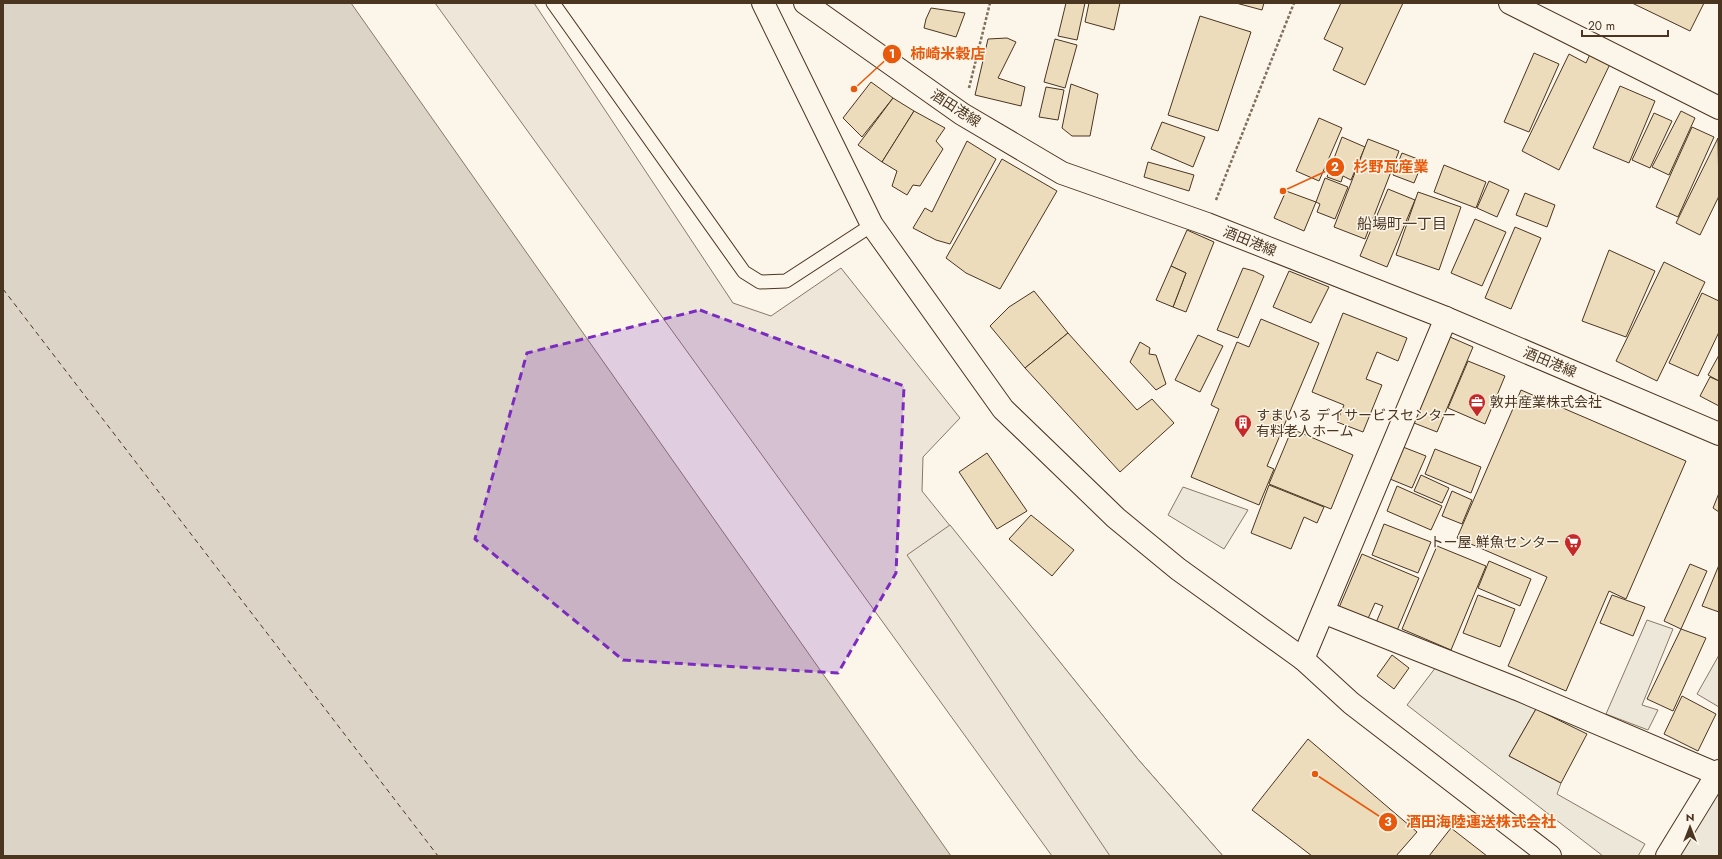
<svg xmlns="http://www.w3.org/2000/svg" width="1722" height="859" font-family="Jost,'Noto Sans JP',sans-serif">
<rect width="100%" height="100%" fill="#fbf6e9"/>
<polygon fill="#ede6d9" stroke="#887966" points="435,3 534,3 733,303 771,316 841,268 960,418 923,457 922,491 1137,758 1223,856 1052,856"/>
<g fill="#ede7d9" stroke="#887966">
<polygon points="1183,487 1248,510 1224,549 1168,515"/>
<polygon points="950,525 1137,758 1223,856 1110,856 907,555"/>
<polygon points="1647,620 1673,629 1642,705 1658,710 1648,730 1606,714"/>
<polygon points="1719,655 1719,707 1697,694"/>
<polygon points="1436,667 1536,709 1509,756 1561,783 1557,794 1645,844 1638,856 1603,856 1407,705"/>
<polygon points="1719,789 1719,856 1676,856"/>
</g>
<polygon fill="#dcd4c6" stroke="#887966" points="3,3 351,3 951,856 3,856"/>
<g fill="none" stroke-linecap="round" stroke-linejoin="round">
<polyline stroke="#4a3520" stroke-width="1" stroke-dasharray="5 4" stroke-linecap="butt" points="3,289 438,856"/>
</g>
<g fill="#ecdcbc" stroke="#4a3520">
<polygon points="1066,3 1085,3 1077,40 1058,36"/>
<polygon points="1089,3 1120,3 1114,30 1085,22"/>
<polygon points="1236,3 1264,3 1262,10"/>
<polygon points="1341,3 1403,3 1365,85 1333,70 1343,48 1324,39"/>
<polygon points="1632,3 1704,3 1690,31"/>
<polygon points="931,8 965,13 956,37 924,28 926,19"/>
<polygon points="1200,16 1251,32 1218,131 1168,115"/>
<polygon points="1007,38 1016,42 998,78 1025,87 1021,106 975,95 988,39"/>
<polygon points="1055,39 1077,45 1065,88 1044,82"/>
<polygon points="1591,52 1611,62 1559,170 1522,151 1569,54 1586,63"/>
<polygon points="1534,53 1559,64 1529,132 1504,122"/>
<polygon points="871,82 893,98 862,137 843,118"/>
<polygon points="1071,84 1098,94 1090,136 1072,136 1062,128"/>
<polygon points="1620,86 1655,101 1629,163 1593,148"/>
<polygon points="1046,87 1064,90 1058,120 1039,117"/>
<polygon points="893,98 914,111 882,162 858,145"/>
<polygon points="914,111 945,128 936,141 943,149 920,186 913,185 907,195 892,186 897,171 882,162"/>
<polygon points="1681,111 1695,118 1669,175 1652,167"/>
<polygon points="1654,113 1672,121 1650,168 1632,160"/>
<polygon points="1319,118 1342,128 1319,181 1296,171"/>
<polygon points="1162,122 1205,137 1193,167 1151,149"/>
<polygon points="1692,127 1714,137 1678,217 1656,207"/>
<polygon points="1342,137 1365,147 1351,180 1343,176 1341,182 1327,177"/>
<polygon points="1718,138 1719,196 1700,235 1676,223"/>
<polygon points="1368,139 1399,151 1365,239 1334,227"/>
<polygon points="967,141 996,159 950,244 936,240 913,228 925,208 932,212"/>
<polygon points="1402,153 1423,161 1414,183 1393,175"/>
<polygon points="1002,159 1057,191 1000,289 966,273 946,258"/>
<polygon points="1148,162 1194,175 1189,191 1144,177"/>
<polygon points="1444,165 1486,182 1476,208 1434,192"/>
<polygon points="1325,178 1348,187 1335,219 1317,212 1320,204 1316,202"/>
<polygon points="1489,181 1509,190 1497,217 1477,208"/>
<polygon points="1388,189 1415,200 1387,267 1360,256"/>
<polygon points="1286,191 1316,202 1304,231 1274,218"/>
<polygon points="1418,192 1461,207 1439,270 1396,255"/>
<polygon points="1525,193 1555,205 1547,227 1516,215"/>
<polygon points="1475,219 1506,232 1482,286 1451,273"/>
<polygon points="1515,227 1541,238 1511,309 1485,298"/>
<polygon points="1187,230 1214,242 1186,312 1173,307 1186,273 1171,266"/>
<polygon points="1609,250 1655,271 1626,337 1582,321"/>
<polygon points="1664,262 1705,282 1657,381 1616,361"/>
<polygon points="1171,266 1186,273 1173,307 1156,300"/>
<polygon points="1243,268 1254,271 1264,276 1238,338 1217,330"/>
<polygon points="1289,271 1329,287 1311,323 1273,307"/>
<polygon points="1034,291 1068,333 1025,368 990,326 1009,307"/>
<polygon points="1702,293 1719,301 1719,332 1698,376 1669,363"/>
<polygon points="1343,313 1407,338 1398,361 1377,352 1366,379 1382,385 1363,432 1337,422 1344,405 1312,392"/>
<polygon points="1261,319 1319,343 1267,466 1274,469 1259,505 1191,477 1219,409 1211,405 1237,342 1249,347"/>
<polygon points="1068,333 1137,410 1152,399 1174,423 1120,472 1025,368"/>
<polygon points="1198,335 1223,346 1200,392 1175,380"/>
<polygon points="1450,337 1473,347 1437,432 1414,423"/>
<polygon points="1140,342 1150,348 1149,354 1156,355 1166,384 1156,390 1130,362"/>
<polygon points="1719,355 1719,381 1708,375"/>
<polygon points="1468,361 1505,376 1485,424 1448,408"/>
<polygon points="1710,377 1719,381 1719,406 1700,396"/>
<polygon points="1521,390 1686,461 1626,599 1609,591 1566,691 1508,666 1547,577 1457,538"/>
<polygon points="1292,429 1353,455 1331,509 1269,484"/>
<polygon points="1403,447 1426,456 1412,488 1390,479"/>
<polygon points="1435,449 1481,467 1471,493 1425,474"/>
<polygon points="987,453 1027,511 997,529 959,472"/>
<polygon points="1421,475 1449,488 1442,503 1414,491"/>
<polygon points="1269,485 1324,507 1317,523 1304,517 1291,549 1251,533"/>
<polygon points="1397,486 1442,506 1431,530 1387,511"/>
<polygon points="1452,491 1472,500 1462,524 1442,516"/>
<polygon points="1719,493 1719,512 1713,508"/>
<polygon points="1031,515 1074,550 1052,576 1009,539"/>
<polygon points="1384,524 1431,542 1418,573 1372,555"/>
<polygon points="1437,546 1486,566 1451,650 1402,629"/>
<polygon points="1362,554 1419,578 1396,633 1375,625 1383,606 1375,603 1366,623 1338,610"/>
<polygon points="1489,561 1531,579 1520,606 1478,588"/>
<polygon points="1690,564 1707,571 1681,629 1664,621"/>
<polygon points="1719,565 1719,612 1702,606"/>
<polygon points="1478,595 1515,609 1500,647 1463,633"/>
<polygon points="1612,595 1645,607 1633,636 1600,623"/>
<polygon points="1681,629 1706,638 1673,711 1647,699"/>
<polygon points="1392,655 1409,668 1394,689 1377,676"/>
<polygon points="1682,696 1716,714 1698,751 1664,734"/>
<polygon points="1536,709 1587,734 1561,783 1509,756"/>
<polygon points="1308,739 1417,832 1396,856 1312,856 1252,810"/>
<polygon points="1451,828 1487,856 1429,856"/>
</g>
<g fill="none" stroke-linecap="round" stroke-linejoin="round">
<g stroke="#4a3520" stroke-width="15">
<polyline id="service" points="553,3 744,272 760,282 786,281 872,225"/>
</g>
<g stroke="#4a3520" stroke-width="24">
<g id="minor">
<polyline points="1510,3 1719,108"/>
<polyline points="1323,612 1517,689 1717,774"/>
<polyline points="1303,659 1446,318"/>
<polyline points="1667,856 1719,771"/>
</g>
</g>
<g stroke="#4a3520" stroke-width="24">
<polyline id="tertiary" points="763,3 872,225 1003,409 1116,518 1178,569 1303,659 1351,703 1550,856"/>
</g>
<g stroke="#4a3520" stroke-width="24">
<polyline id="primary" points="805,3 962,114 1062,173 1207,224 1446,318 1719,434"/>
</g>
<g stroke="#7f6f5c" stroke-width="2.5" stroke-dasharray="3 2" stroke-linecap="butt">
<polyline points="969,88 990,3"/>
<polyline points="1216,200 1294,3"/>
</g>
<use href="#service" stroke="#fbf6e9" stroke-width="13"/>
<use href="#minor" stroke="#fbf6e9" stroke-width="22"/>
<use href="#tertiary" stroke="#fbf6e9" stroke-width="22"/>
<use href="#primary" stroke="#fbf6e9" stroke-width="22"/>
</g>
<path fill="#7b2cbf" fill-opacity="0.2" stroke="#7b2cbf" stroke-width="3" stroke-dasharray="8 5" stroke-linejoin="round" d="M700 310 904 386 896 573 838 673 623 660 475 539 527 353Z"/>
<defs>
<g id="office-pin" transform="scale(0.9)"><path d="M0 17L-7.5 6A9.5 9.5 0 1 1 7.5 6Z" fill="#c62828" stroke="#fbf6e9"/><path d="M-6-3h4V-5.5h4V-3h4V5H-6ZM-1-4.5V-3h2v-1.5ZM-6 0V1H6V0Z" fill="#fff"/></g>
<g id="building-pin" transform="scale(0.9)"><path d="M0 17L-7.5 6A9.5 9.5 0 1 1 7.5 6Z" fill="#c62828" stroke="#fbf6e9"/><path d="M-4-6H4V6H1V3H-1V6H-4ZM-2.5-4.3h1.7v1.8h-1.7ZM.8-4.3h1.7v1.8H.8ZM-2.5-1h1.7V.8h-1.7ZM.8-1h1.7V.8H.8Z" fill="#fff"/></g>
<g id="supermarket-pin" transform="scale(0.9)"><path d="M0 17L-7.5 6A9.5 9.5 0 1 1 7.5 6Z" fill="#c62828" stroke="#fbf6e9"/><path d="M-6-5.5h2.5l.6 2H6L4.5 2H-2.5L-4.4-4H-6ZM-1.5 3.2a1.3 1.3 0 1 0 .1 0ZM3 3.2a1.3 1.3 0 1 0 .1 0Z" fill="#fff"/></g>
</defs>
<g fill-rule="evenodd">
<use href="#office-pin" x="1477" y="402"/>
<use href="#building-pin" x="1243" y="423"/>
<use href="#supermarket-pin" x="1573" y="542"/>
</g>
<g text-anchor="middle" stroke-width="3" stroke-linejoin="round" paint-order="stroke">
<g font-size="14" fill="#4a3520" stroke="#fbf6e9">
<text transform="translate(956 108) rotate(33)" y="5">酒田港線</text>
<text transform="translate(1250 241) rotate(22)" y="5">酒田港線</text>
<text transform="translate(1550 362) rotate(23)" y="5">酒田港線</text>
</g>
<g font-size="14" fill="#4a3520" stroke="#fbf6e9" text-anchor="start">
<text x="1490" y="407">敦井産業株式会社</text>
<text x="1256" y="420">すまいる デイサービスセンター<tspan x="1256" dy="16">有料老人ホーム</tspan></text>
<text x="1560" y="547" text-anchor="end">トー屋 鮮魚センター</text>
</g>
<g font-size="15" fill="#4a3520" stroke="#fbf6e9">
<text x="1402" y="229">船場町一丁目</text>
</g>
</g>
<path fill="none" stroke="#e8590c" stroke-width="1.5" d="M854 89L892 54M1283 191L1335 167M1315 774L1388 822"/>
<g fill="#e8590c" stroke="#fbf6e9" stroke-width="1.5">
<circle cx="854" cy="89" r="4"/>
<circle cx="1283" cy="191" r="4"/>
<circle cx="1315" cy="774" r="4"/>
<circle cx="892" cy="54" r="10"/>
<circle cx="1335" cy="167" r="10"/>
<circle cx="1388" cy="822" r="10"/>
</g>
<g font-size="12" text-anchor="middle" font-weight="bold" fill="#fff">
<text x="892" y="58">1</text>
<text x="1335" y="171">2</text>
<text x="1388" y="826">3</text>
</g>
<g font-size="15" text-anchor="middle" font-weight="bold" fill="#e8590c" stroke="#fbf6e9" stroke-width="3" stroke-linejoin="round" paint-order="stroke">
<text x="948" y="59">柿崎米穀店</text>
<text x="1391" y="172">杉野瓦産業</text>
<text x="1481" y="827">酒田海陸運送株式会社</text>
</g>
<rect width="1722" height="859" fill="none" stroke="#4a3520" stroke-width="8"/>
<g transform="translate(1690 827)" stroke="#fbf6e9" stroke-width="3" paint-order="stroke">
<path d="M0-3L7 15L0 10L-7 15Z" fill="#4a3520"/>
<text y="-6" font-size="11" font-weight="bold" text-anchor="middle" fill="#4a3520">N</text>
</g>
<path d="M1582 30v6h86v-6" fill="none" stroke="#4a3520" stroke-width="2"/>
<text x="1588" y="30" font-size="12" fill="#4a3520" stroke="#fbf6e9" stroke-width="3" paint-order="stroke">20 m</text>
</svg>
